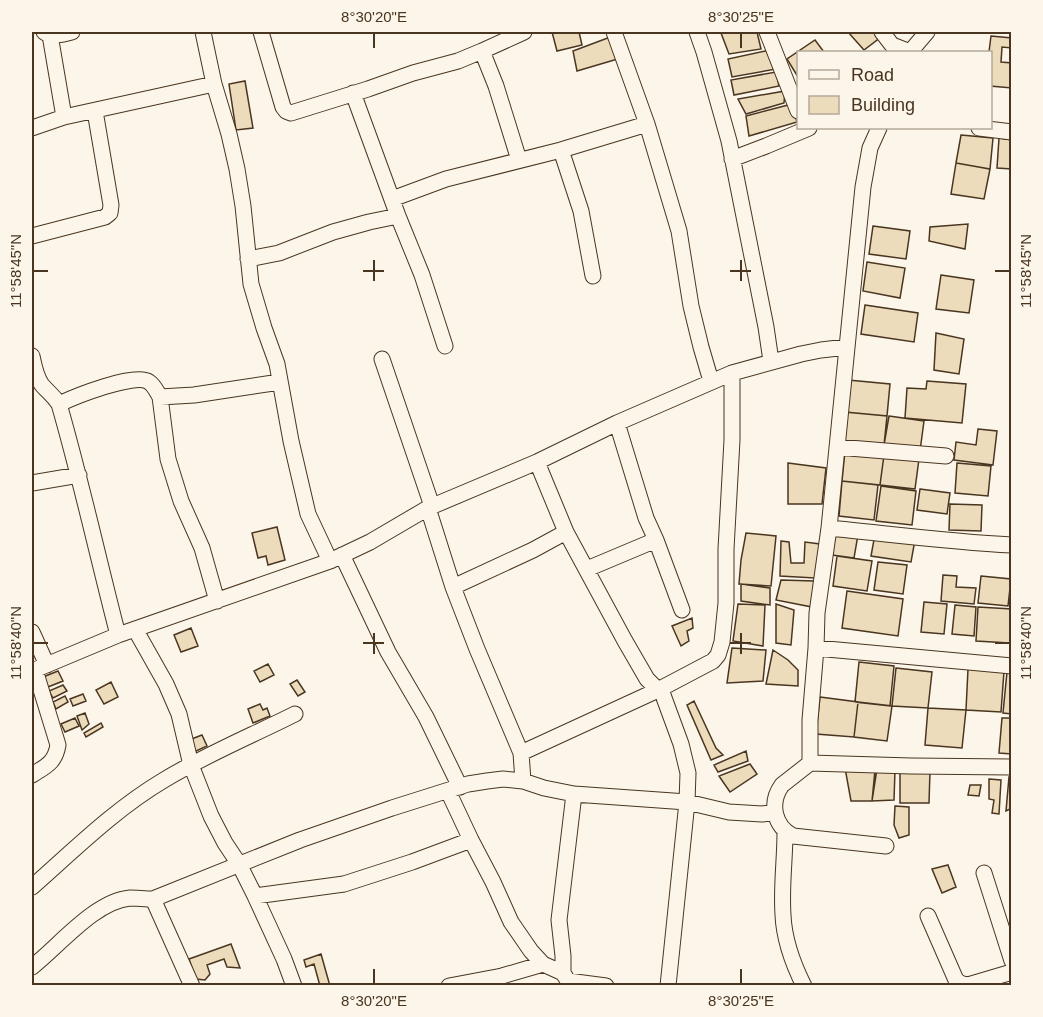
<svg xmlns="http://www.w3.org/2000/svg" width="1043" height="1017" font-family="Arial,sans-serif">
<rect width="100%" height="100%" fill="#fbf6e9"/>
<path fill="#ecdcbc" stroke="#4a3520" stroke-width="1.5" d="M552 32H579L582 45 557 51Z
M728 32H757L761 49 729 54 721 33Z
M848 32H877L881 37 864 50Z
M613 36 621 58 577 71 573 51Z
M991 36 1012 38V48L1002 47 1001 62 1012 63V88L990 86V52H989Z
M815 40 824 52H798V77L787 59Z
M770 50 776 69 732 77 728 59Z
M776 72 779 86 734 95 731 80Z
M245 81 253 128 236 130 229 84Z
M785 91 784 103 746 114 738 99Z
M792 104 797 122 749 136 746 116Z
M961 135 993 138 990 169 956 163Z
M999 138 1012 140V169L997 168Z
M956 163 990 169 984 199 951 194Z
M968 224 965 249 929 241 930 227Z
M873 226 910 231 906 259 869 254Z
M867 262 905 268 900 298 863 291Z
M941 275 974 280 969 313 936 309Z
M865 305 918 313 914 342 861 334Z
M936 333 964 339 959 374 934 370Z
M848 380 890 384 887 416 845 412Z
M927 381 966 384 962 423 905 418 907 388 926 389Z
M845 412 887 416 884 445 842 441Z
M889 416 924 421 920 451 884 445Z
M978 429 997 431 993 465 954 460 956 442 976 445Z
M845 451 884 455 880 485 842 481Z
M884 455 919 459 915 489 880 485Z
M788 463 826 468 822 504H788Z
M957 463 991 466 988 496 955 493Z
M842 481 878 485 874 520 839 516Z
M881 486 916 491 912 525 876 521Z
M920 489 950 493 947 514 917 510Z
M950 504 982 505 981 531 949 530Z
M277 527 285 560 268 565 266 556 258 558 252 533Z
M836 532 858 535 854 558 832 555Z
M746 533 776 536 771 586 739 584 741 560Z
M875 534 915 540 911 562 871 556Z
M781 541 789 542 791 563H804L805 542 820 544 815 578 780 576Z
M837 556 872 561 867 591 833 586Z
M878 562 907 565 903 594 874 590Z
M943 575 957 576 956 587 976 588 974 604 941 601Z
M981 576 1011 579 1008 606 978 603Z
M781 580 814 581 812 607 776 600Z
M741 584 770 588V605L741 601Z
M847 591 903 599 898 636 842 628Z
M924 602 947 604 944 634 921 632Z
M738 604 765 605 763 646 733 641Z
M776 604 794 610 791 645 776 643Z
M955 605 976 607 974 636 952 634Z
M978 607 1012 609 1010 643 976 641Z
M692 618 693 628 687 631 689 641 681 646 672 626Z
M191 628 198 646 181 652 174 635Z
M732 648 766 650 763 681 727 683Z
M773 650 788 660 798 670V686L766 684Z
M859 662 894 666 890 706 855 702Z
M268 664 274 675 260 682 254 671Z
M896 668 932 672 928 708 892 706Z
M968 669 1004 671 1001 712 966 710Z
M58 671 63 681 48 687 43 677Z
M1007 672 1012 673V714L1003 713Z
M297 680 305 692 298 696 290 684Z
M111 682 118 697 104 704 96 690Z
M63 685 67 691 53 698 49 691Z
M83 694 86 701 73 706 70 699Z
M65 696 68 702 56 709 53 702Z
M820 697 858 702 854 737 816 734Z
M694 701 716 748 723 755 711 760 687 705Z
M858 702 892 706 887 741 854 737Z
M260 704 263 710 267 708 270 716 253 723 248 709Z
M928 708 966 710 962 748 925 745Z
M85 713 89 724 82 730 77 716Z
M75 718 79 726 65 732 61 724Z
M1002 718H1012V754L999 753Z
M101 723 103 727 86 737 84 733Z
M202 735 207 746 194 752 189 740Z
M746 751 748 761 718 772 714 765Z
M750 764 757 774 730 792 719 776Z
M845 768 875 770 872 801H851Z
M877 769 895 770 894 800 872 801Z
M900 771H930L929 803H900Z
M1009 777 1012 778V808L1006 811Z
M989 779 1001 780 999 814 992 813 994 800 989 799Z
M970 785H981L979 796 968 795Z
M895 806 909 807V835L899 838 894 825Z
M948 865 956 887 942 893 932 869Z
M231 944 240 968 227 967 224 959 207 965 210 974 205 980 196 979 189 959Z
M321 954 330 986H320L314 964 306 967 304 960Z"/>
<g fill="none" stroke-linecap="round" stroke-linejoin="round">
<defs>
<path id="minor" d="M44 32C52 38 62 34 72 32
M203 32 214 84 229 134 237 169 243 206 251 284 264 328 277 364 291 441 308 514 330 561
M261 32 283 107 286 111 291 113 368 89 413 73 458 61 482 51 524 32
M614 32 647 124 679 231 691 306 701 347 711 381
M697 32 704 52 729 141 766 327 771 361
M767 32 798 111
M882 32 892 45 910 52
M50 35 64 117
M482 51 496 86 519 160
M910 52 927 32
M353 93 398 216 422 275 445 346
M32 128 64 117 214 84
M979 128 1012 132
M561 150 581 211 593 276
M732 159 766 146 809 128
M392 199 446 179 561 150 647 124
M32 236 105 217 110 213 111 205 95 111
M248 259 279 253 333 232 369 222 398 216
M32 356C34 366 36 377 42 385 48 392 53 395 59 404 81 480 98 558 118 635
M382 359 432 506
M160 397 194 395 280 382
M59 404C74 397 135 372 149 382 154 385 157 392 160 397L168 459 181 501 202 548 217 601
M617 423 646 518 656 540 682 610
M837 447 946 456
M537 462 566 532 625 641 647 679 663 695 681 744 688 773 687 802 668 986
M32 483 79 475
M428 508 453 587 477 649 521 753 523 781
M829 528C890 534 951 542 1012 545
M342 555 388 652 426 717 460 787
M587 569 656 540
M453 587 533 550 566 532
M135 629 166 684 179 714 191 765 211 816 225 843 239 864 255 896 284 959 294 986
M32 632 47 665
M816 648 1012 666
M32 671 118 635 330 561 370 542 428 508 537 462 617 423 732 373 801 354 821 350 847 347
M521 753 658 690 713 661 718 655 722 642 726 603V549L732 440V373
M810 763V720L816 648 817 613 829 528 863 187 870 148 879 128
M32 775C46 766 55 763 58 745L35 670
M448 791 471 840 493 882 511 922 531 951 543 964 563 973 568 981 606 986
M785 832C785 860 781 887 783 915 784 940 793 964 804 986
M886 846 793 836C774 826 769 803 782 785L810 763 911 766 1012 767
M984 873 1012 961
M32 887C74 850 115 809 164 780 205 755 251 736 295 714
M255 896 344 884 412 862 471 840
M153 899 192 986
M928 916 956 980 962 984 968 985 1012 972
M32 967C59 946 95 901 130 898 137 898 145 899 153 899L300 840 392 808 468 784 487 781 503 779 523 781 544 788 574 794 687 802 729 812 762 814 775 812
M563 973V956L559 920 574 794
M449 986 502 976 543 964"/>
</defs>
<use href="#minor" stroke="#4a3520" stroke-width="17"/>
<use href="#minor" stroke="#fbf6e9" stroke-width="15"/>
</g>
<path fill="none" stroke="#4a3520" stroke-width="2" d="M374 33V48M741 33V48M374 260V281M741 260V281M33 271H48M363 271H384M730 271H751M995 271H1010M374 633V654M741 633V654M33 643H48M363 643H384M730 643H751M995 643H1010M374 969V984M741 969V984"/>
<rect width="1043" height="1017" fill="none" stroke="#fbf6e9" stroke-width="66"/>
<rect x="797" y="51" width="195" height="78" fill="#fbf6e9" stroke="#b4a999" stroke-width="1.5"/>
<rect x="809" y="70" width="30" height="9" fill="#fbf6e9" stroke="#b4a999" stroke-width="1.5"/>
<text x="851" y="81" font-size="18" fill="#4a3520">Road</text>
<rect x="809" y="96" width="30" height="18" fill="#ecdcbc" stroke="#b4a999" stroke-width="1.5"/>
<text x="851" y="111" font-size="18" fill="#4a3520">Building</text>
<rect x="33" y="33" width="977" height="951" fill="none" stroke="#4a3520" stroke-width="2"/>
<g font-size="15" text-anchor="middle" fill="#4a3520">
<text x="374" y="22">8°30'20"E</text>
<text x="741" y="22">8°30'25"E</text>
<text transform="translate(16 271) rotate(-90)" y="5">11°58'45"N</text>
<text transform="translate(1026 271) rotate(-90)" y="5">11°58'45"N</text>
<text transform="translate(16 643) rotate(-90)" y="5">11°58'40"N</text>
<text transform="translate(1026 643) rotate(-90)" y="5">11°58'40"N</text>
<text x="374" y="1006">8°30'20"E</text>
<text x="741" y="1006">8°30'25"E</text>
</g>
</svg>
